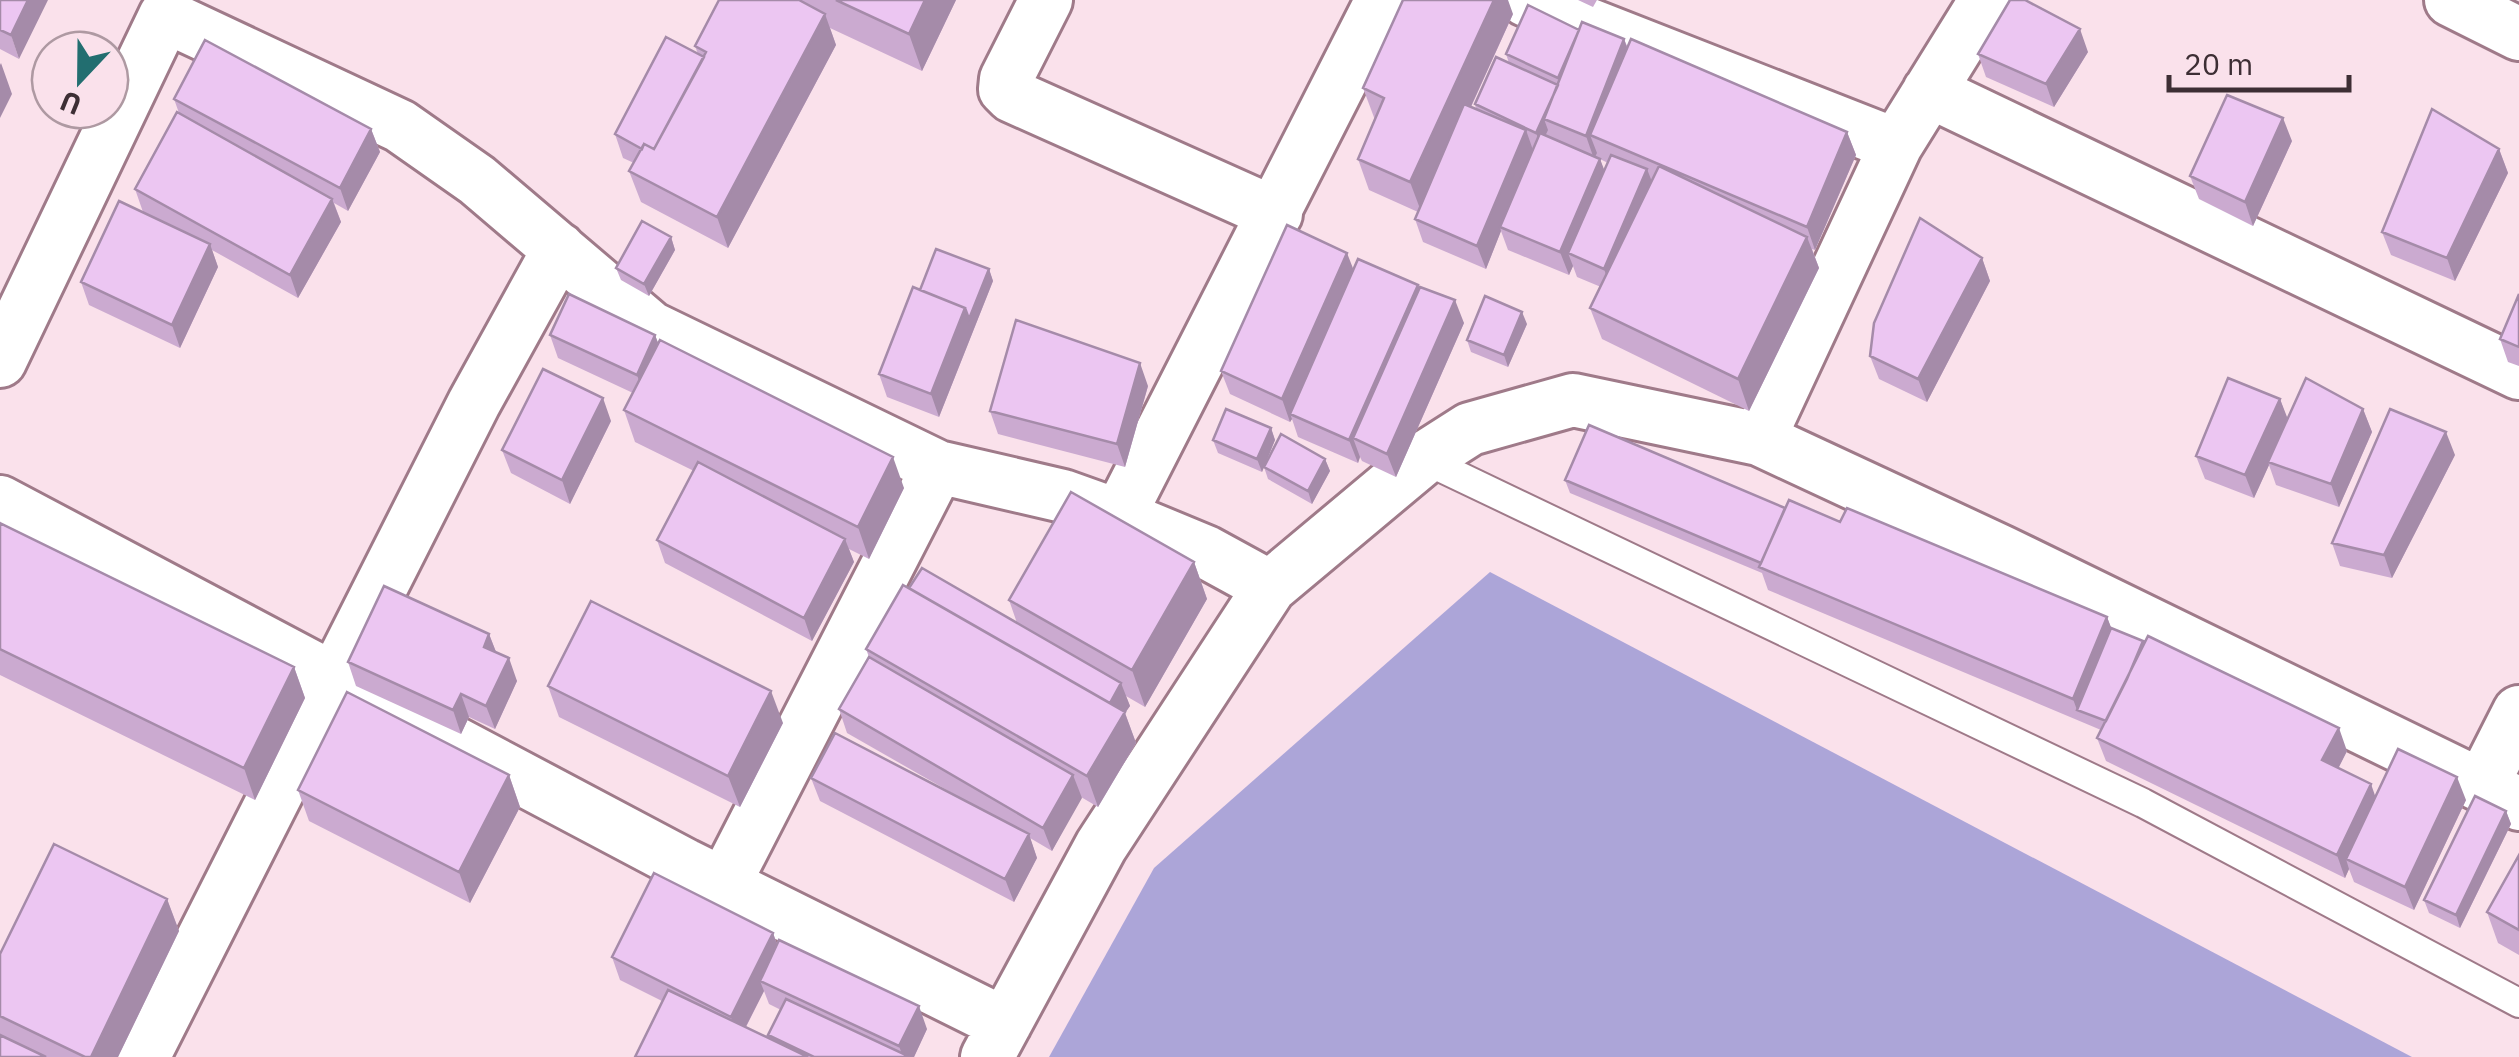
<svg xmlns="http://www.w3.org/2000/svg" width="2519" height="1057" font-family="'IBM Plex Sans',sans-serif">
<rect width="100%" height="100%" fill="#fae1eb"/>
<path fill="#aca5d8" d="M1490 572 2412 1057H1049L1154 868Z"/>
<g fill="none" stroke-linecap="round" stroke-linejoin="round">
<defs>
<path id="service" d="M1423 459 2143 803 2519 1003"/>
<path id="minor" d="M1046 0 1006 79 1005 89 1012 96 1276 214
M1526 0 1896 145
M2451 0 2519 34
M1929 91 2519 373
M0 361 165 16 400 126 477 180 651 328 938 467 1063 496 1119 516 1206 552 1270 587
M1759 439 1896 145 1986 0
M0 502 685 865 1005 1024
M1119 516 1382 0
M2482 785 2519 712
M724 884 938 467
M143 1057 474 403 559 249
M987 1057 1101 846 1270 587 1423 459 1470 429 1573 400 1759 439 2002 552 2519 804"/>
</defs>
<use href="#service" stroke="#9f7a89" stroke-width="32"/>
<use href="#minor" stroke="#9f7a89" stroke-width="58"/>
<use href="#service" stroke="#fff" stroke-width="28"/>
<use href="#minor" stroke="#fff" stroke-width="52"/>
</g>
<path fill="#cbaad0" fill-rule="evenodd" d="M0 0 19 59 0 49Z
M719 0H956L922 71 830 28 836 45 728 248 641 202 629 171 634 163 623 158 615 134 698 54 695 46Z
M1578 0H1597L1593 7Z
M1513 14 1471 107 1476 109 1475 104 1509 63 1506 54 1579 30 1624 39 1628 48 1847 132 1856 155 1815 250 1812 249 1819 268 1749 411 1602 339 1590 308 1601 287 1577 277 1573 266 1569 275 1508 250 1501 231 1486 269 1423 242 1415 219 1418 212 1369 190 1358 159 1375 120 1363 88ZM1600 159 1608 163 1604 171Z
M2088 52 2054 107 1986 77 1978 54Z
M174 99 371 129 380 152 348 211 334 203 341 222 298 298 212 250 218 267 180 348 89 305 81 282 143 212 135 189 179 113Z
M2292 141 2253 226 2199 199 2190 176Z
M2499 149 2508 173 2455 281 2391 255 2382 232Z
M671 237 675 250 649 296 621 280 616 268Z
M1982 258 1990 281 1927 402 1879 379 1870 356Z
M989 269 993 281 939 417 887 397 879 374 920 290Z
M1353 270 1418 285 1419 288 1464 323 1396 477 1362 461 1360 457 1358 463 1298 437 1292 419 1290 422 1230 394 1221 371Z
M2519 294V366L2508 362 2500 339Z
M1527 324 1508 367 1471 352 1467 340Z
M550 335H655L658 343 904 488 869 559 849 549 854 562 812 641 665 563 657 540 694 471 635 442 624 410 633 393 558 358Z
M1148 386 1125 467 998 434 990 411Z
M2280 399 2287 419 2363 409 2372 432 2339 507 2276 485 2269 465 2254 498 2205 479 2196 456Z
M611 421 570 504 511 473 502 450Z
M1271 428 1275 440 1262 472 1218 453 1213 440Z
M2455 455 2392 578 2340 566 2332 543Z
M1325 459 1330 471 1312 504 1268 479 1264 467Z
M1565 480 1785 508 1840 522 2107 617 2111 628 2143 641 2144 644 2347 751 2338 768 2375 796 2466 800 2414 910 2354 882 2349 869 2345 878 2106 761 2097 738 2101 730 1768 590 1762 573 1570 493Z
M0 523 294 667 305 698 255 800 0 675Z
M1194 562 1207 599 1145 707 1126 696 1130 706 1125 713 1136 743 1098 807 1081 797 1052 851 1030 838 1037 858 1014 902 820 801 811 778 973 805 847 733 839 709 869 657 866 649 909 588 1017 623 1009 600Z
M489 634 496 652 517 681 495 729 469 717 461 734 356 686 348 662Z
M548 686 783 723 740 807 559 717Z
M509 775 520 807 470 903 309 821 298 790Z
M2506 811 2511 824 2460 928 2429 913 2424 900Z
M2519 855V955L2498 943 2487 912Z
M167 899 179 931 118 1057H0V954Z
M773 933 777 944 927 1029 914 1057H635L662 1001 620 980 612 957ZM764 991 769 1004 781 1010 768 1035 769 1039 746 1027Z"/>
<path fill="#a58ba9" d="M28 0H48L19 59 11 35Z
M925 0H956L922 71 909 34Z
M1494 0H1508L1513 14 1422 214 1410 182Z
M825 14 836 45 728 248 717 217Z
M2080 29 2088 52 2054 107 2046 84Z
M1624 39 1632 62 1590 135 1597 153 1594 159 1586 136Z
M1 63 12 94 0 118V65Z
M1559 86 1544 119 1548 130 1541 145 1536 133Z
M2283 118 2292 141 2253 226 2245 202Z
M371 129 380 152 348 211 340 188Z
M1526 130 1534 153 1500 227 1501 231 1486 269 1477 246Z
M1847 132 1856 155 1815 250 1807 227Z
M2499 149 2508 173 2455 281 2447 258Z
M1600 159 1609 182 1568 253 1573 266 1569 275 1560 252Z
M1647 169 1656 192 1612 292 1604 269Z
M332 199 341 222 298 298 290 275Z
M671 237 675 250 649 296 644 284Z
M1807 237 1819 268 1749 411 1738 379Z
M210 244 218 267 180 348 172 325Z
M1347 253 1356 276 1290 414 1292 419 1290 422 1282 399Z
M1982 258 1990 281 1927 402 1918 379Z
M989 269 993 281 939 417 931 394 965 308Z
M1418 285 1427 308 1353 438 1360 457 1358 463 1349 440Z
M1455 300 1464 323 1396 477 1387 454Z
M1522 312 1527 324 1508 367 1504 355Z
M655 335 664 358 645 398 637 375Z
M1140 363 1148 386 1125 467 1117 444Z
M603 398 611 421 570 504 562 480Z
M2280 399 2289 422 2268 462 2269 465 2254 498 2245 475Z
M2363 409 2372 432 2339 507 2331 484Z
M1271 428 1275 440 1262 472 1257 459Z
M2446 432 2455 455 2392 578 2384 555Z
M893 457 904 488 869 559 858 527Z
M1325 459 1330 471 1312 504 1308 491Z
M845 539 854 562 812 641 804 618Z
M1194 562 1207 599 1145 707 1132 670Z
M2107 617 2116 640 2077 710 2073 699Z
M489 634 498 657 484 647Z
M509 658 517 681 495 729 486 706Z
M294 667 305 698 255 800 244 768Z
M1121 683 1130 706 1125 713 1136 743 1098 807 1087 776 1107 708Z
M771 691 783 723 740 807 728 776Z
M461 694 469 717 461 734 453 710Z
M2339 728 2347 751 2331 783 2322 760Z
M509 775 520 807 470 903 459 872Z
M1073 775 1082 798 1052 851 1043 828Z
M2457 777 2466 800 2414 910 2405 887Z
M2371 784 2379 807 2346 859 2349 869 2345 878 2337 855Z
M2506 811 2511 824 2460 928 2456 915Z
M1029 834 1037 858 1014 902 1005 879Z
M167 899 179 931 118 1057H91Z
M773 933 781 956 760 981 764 991 739 1040 731 1017Z
M919 1006 927 1029 914 1057H903L899 1046Z"/>
<path fill="#ecc6f2" stroke="#a58ba9" stroke-width="2.5" d="M0 0H28L11 35 0 30Z
M719 0H799L825 14 717 217 629 171 644 144 654 149 706 52 695 46Z
M836 0H925L909 34Z
M1403 0H1494L1410 182 1358 159 1384 98 1363 88Z
M2010 0H2025L2080 29 2046 84 1978 54Z
M1528 5 1579 30 1558 78 1506 54Z
M1582 22 1624 39 1586 136 1544 119Z
M666 37 704 57 654 149 644 144 642 149 615 134Z
M1631 39 1847 132 1807 227 1590 135Z
M205 40 371 129 340 188 174 99Z
M1496 57 1558 85 1536 133 1475 104Z
M2227 95 2283 118 2245 202 2190 176Z
M1464 104 1526 130 1477 246 1415 219Z
M2432 109 2499 149 2447 258 2382 232Z
M177 112 332 199 290 275 135 189Z
M1540 133 1600 159 1560 252 1500 227Z
M1611 155 1647 169 1604 269 1568 253Z
M1659 166 1807 237 1738 379 1590 308Z
M119 201 210 244 172 325 81 282Z
M1920 218 1982 258 1918 379 1870 356 1874 323Z
M642 221 671 237 644 284 616 268Z
M1287 225 1347 253 1282 399 1221 371Z
M936 249 989 269 969 319 965 308 920 290Z
M1358 259 1418 285 1349 440 1290 414Z
M913 287 965 308 931 394 879 374Z
M1420 287 1455 300 1387 454 1353 438Z
M569 294 655 335 637 375 550 335Z
M2519 294V347L2500 339Z
M1485 296 1522 312 1504 355 1467 340Z
M1016 320 1140 363 1117 444 990 411Z
M660 340 893 457 858 527 624 410Z
M543 369 603 398 562 480 502 450Z
M2228 378 2280 399 2245 475 2196 456Z
M2306 378 2363 409 2331 484 2268 462Z
M1226 409 1271 428 1257 459 1213 440Z
M2390 409 2446 432 2384 555 2332 543Z
M1589 425 1785 508 1761 563 1565 480Z
M1281 434 1325 459 1308 491 1264 467Z
M698 462 845 539 804 618 657 540Z
M1071 492 1194 562 1132 670 1009 600Z
M1789 500 1840 522 1847 508 2107 617 2073 699 1759 567Z
M0 523 294 667 244 768 0 649Z
M922 568 1121 683 1110 703 909 588Z
M903 585 1125 712 1087 776 866 649Z
M384 586 489 634 484 647 509 658 486 706 461 694 453 710 348 662Z
M591 601 771 691 728 776 548 686Z
M2111 628 2143 641 2127 679 2106 721 2077 710Z
M2148 636 2339 728 2322 760 2371 784 2337 855 2097 738Z
M869 657 1073 775 1043 828 839 709Z
M347 692 509 775 459 872 298 790Z
M835 733 1029 834 1005 879 811 778Z
M2398 749 2457 777 2405 887 2346 859Z
M2475 796 2506 811 2456 915 2424 900Z
M54 844 167 899 91 1057H85L0 1016V954Z
M2519 855V930L2487 912Z
M654 873 773 933 731 1017 612 957Z
M779 940 919 1006 899 1046 760 981Z
M668 990 808 1057H635Z
M786 999 910 1057H814L768 1035Z
M0 1035 46 1057H0Z"/>
<g transform="translate(80 80) rotate(202)"><circle r="48" fill="#fae1eb" stroke="#ae99a2" stroke-width="2.5"/>
<path d="M0-8L18 38L0 25L-18 38Z" fill="#226e70"/>
<text y="-15" font-size="28" font-weight="bold" text-anchor="middle" fill="#3d2e34">U</text>
</g>
<path d="M2169 75v15h180v-15" fill="none" stroke="#3d2e34" stroke-width="5"/>
<text x="2184" y="75" font-size="30" fill="#3d2e34" stroke="#fae1eb" stroke-width="8" paint-order="stroke">20 m</text>
</svg>
